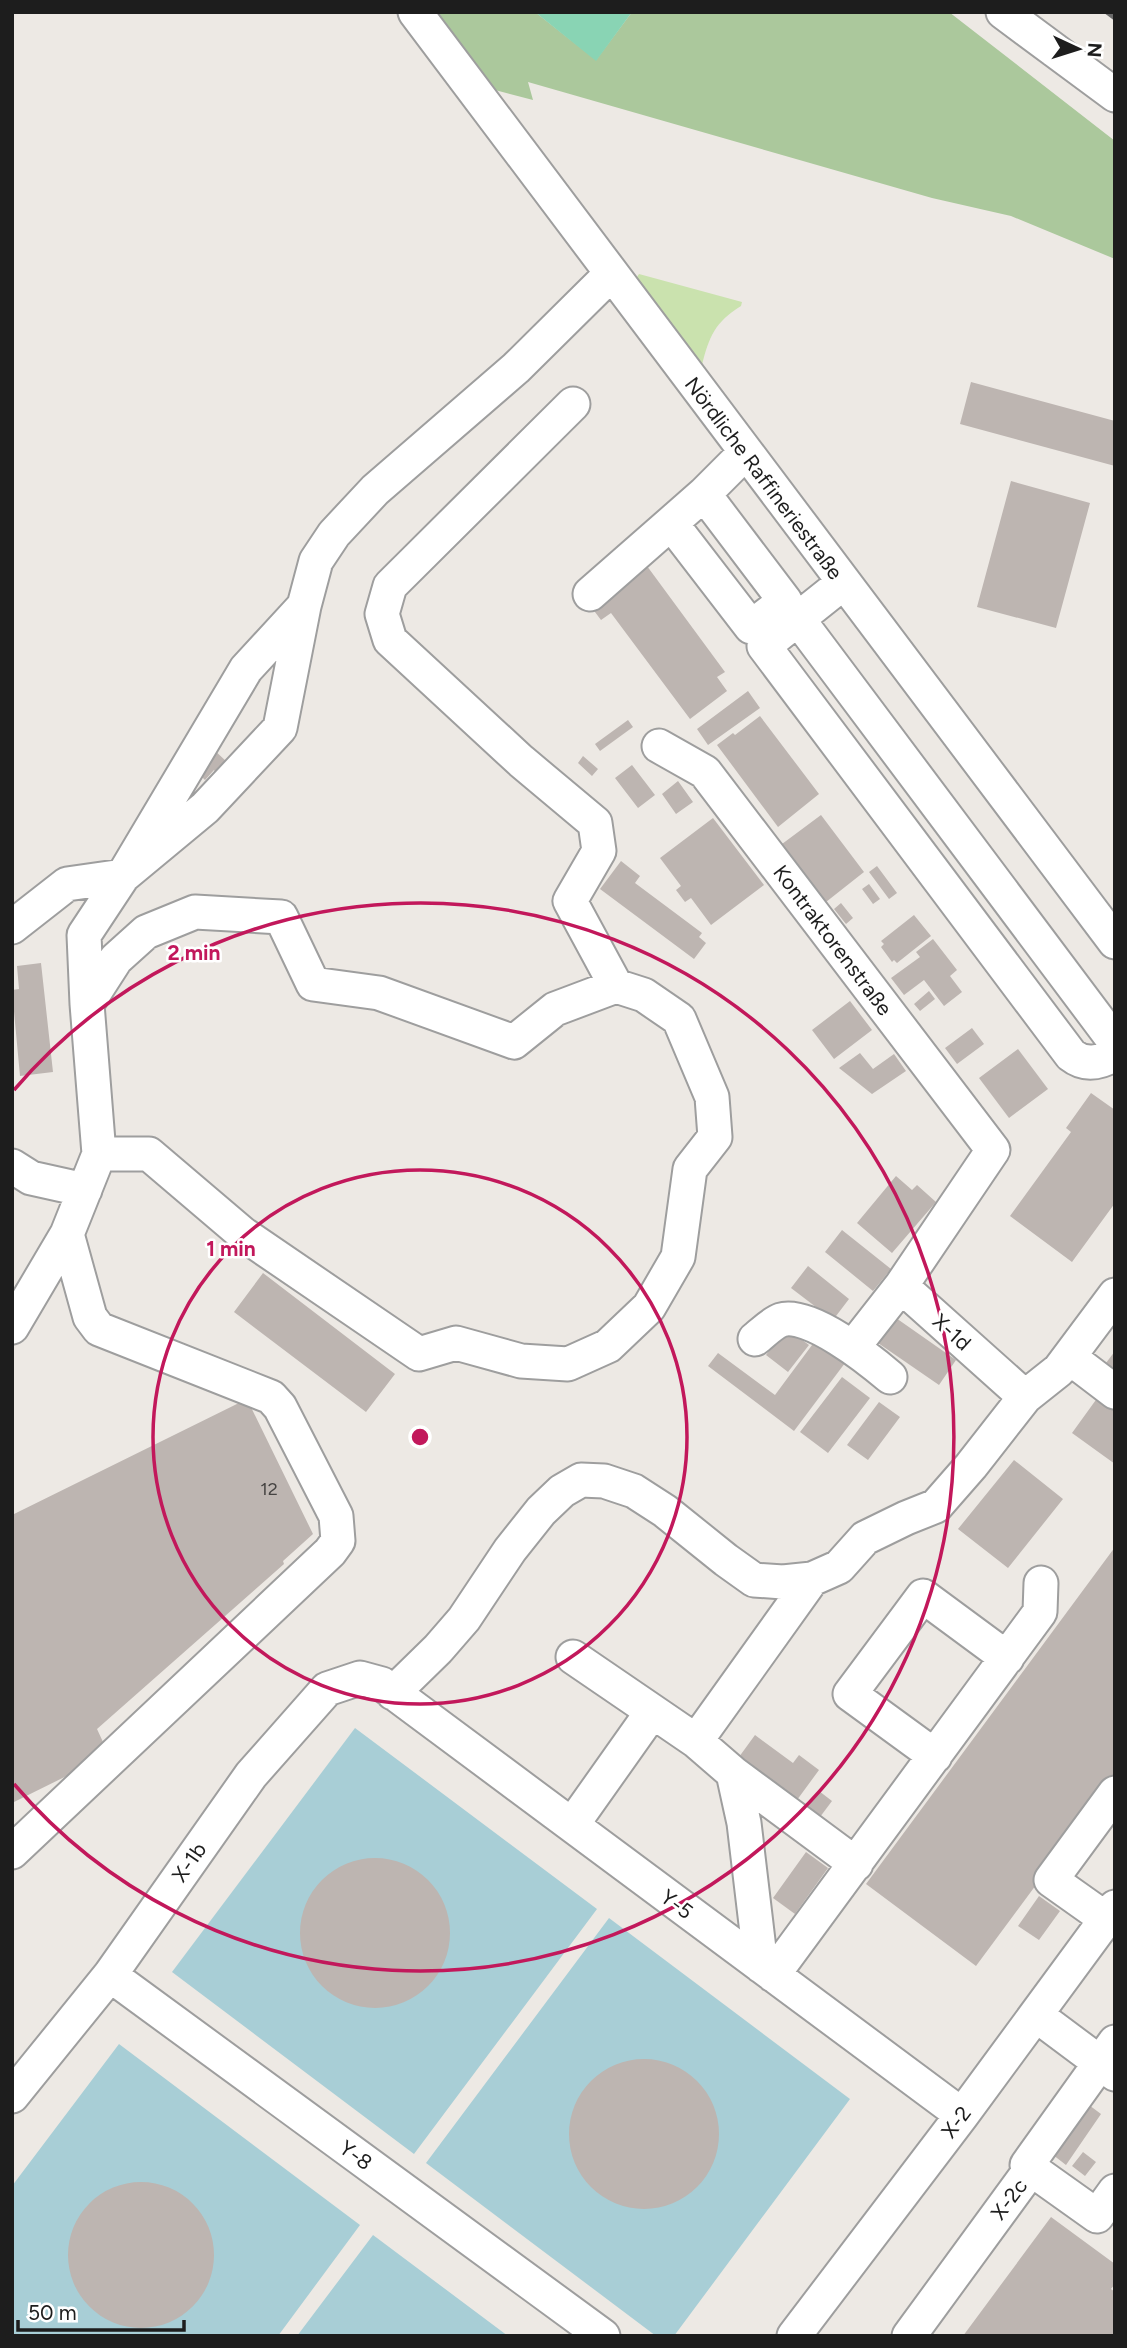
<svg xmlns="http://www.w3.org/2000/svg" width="1127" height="2348" font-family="Figtree,sans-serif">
<rect width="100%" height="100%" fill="#ede9e4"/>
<path fill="#cae2ae" d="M639 274 742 302 741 306C715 322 709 337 702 365L700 367 635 280Z"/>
<path fill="#abc89c" d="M435 12H535L596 60 632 12H949L1115 141V259L1011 216 932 198 528 82 533 100 495 90Z"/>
<path fill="#89d4b4" d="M535 12H632L596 61Z"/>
<path fill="#a8ced6" d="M355 1728 597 1909 414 2154 172 1972Z
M609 1918 850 2099 674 2336H656L426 2163Z
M119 2044 360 2225 278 2336H12V2186Z
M373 2235 508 2336H297Z"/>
<path fill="#bdb5b1" d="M971 382 1115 421V466L960 424Z
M1011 481 1090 503 1056 628 977 607Z
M647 566 725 672 717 677 727 691 690 719 611 613 601 620 592 608Z
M748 691 760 708 708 745 697 729Z
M760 716 819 794 778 827 717 745 733 733 735 735Z
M628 720 633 727 600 751 595 744Z
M213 749 227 762 216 773 214 770 205 780 196 771Z
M583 756 598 769 592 776 578 763Z
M632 765 655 795 638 808 615 778Z
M678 781 693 802 676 814 662 794Z
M821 815 864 872 826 902 782 844Z
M713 818 764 885 711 925 691 898 685 902 676 890 681 886 660 858Z
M621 861 640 876 635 883 702 933 699 937 706 943 694 959 600 889Z
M877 866 897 893 889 899 869 872Z
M869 884 880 899 873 904 862 889Z
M841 903 853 918 846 924 834 909Z
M914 915 931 936 897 963 894 960 892 962 881 947 884 944 881 941Z
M933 939 957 970 950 976 962 992 944 1006 924 980 904 995 891 978 920 957 916 952Z
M41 963 53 1072 20 1076 12 990 19 989 17 966Z
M929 991 935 999 920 1011 914 1004Z
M850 1001 872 1030 834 1059 812 1030Z
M972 1028 984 1044 957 1064 945 1048Z
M1018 1049 1048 1089 1009 1118 979 1078Z
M860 1053 873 1069 894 1054 906 1071 872 1094 839 1068Z
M1091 1093 1115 1110V1203L1072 1262 1010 1216 1071 1132 1066 1128Z
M896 1176 912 1190 917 1185 936 1202 892 1253 857 1223Z
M842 1230 891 1269 873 1291 825 1252Z
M808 1266 849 1299 833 1320 791 1288Z
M263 1273 395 1374 366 1412 234 1312Z
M896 1318 956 1360 939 1385 878 1343Z
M786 1328 809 1345 788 1372 766 1355Z
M815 1341 845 1363 794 1431 708 1366 718 1353 775 1395Z
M1115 1351V1382L1100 1371Z
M842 1377 870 1398 828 1453 800 1432Z
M1098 1397 1115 1408V1464L1072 1433Z
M247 1399 313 1534 283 1561 284 1564 97 1729 109 1755 12 1803V1515Z
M879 1402 900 1417 868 1460 847 1445Z
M1014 1460 1063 1499 1008 1568 958 1529Z
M1115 1547V1778L976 1966 866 1884Z
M755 1735 793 1763 799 1755 819 1770 797 1800 739 1757Z
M819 1791 832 1801 820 1817 807 1807Z
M806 1852 828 1868 795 1914 773 1898Z
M300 1933a75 75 0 1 1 150 0a75 75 0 1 1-150 0Z
M1039 1896 1060 1911 1039 1940 1018 1926Z
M569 2134a75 75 0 1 1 150 0a75 75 0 1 1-150 0Z
M1085 2102 1101 2114 1066 2165 1048 2151Z
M1083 2152 1096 2162 1085 2176 1072 2166Z
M68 2255a73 73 0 1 1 146 0a73 73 0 1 1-146 0Z
M1051 2217 1115 2264V2284L1111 2289 1115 2292V2336H963Z"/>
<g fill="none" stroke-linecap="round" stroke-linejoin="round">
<defs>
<path id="minor" d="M415 12 1115 942
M1003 12 1115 95
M573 404 390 586 382 614 390 640 521 761 595 823 599 851 570 901 616 986
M671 523 751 627 785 601 704 494
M843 583 764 646 1071 1055C1085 1066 1100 1063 1115 1054
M590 594 704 494 745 453
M798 619 1115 1042
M659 746 705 772 993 1150 901 1286 1025 1397 1059 1370 1115 1295
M12 927 67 884 123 876 205 808 280 728 304 606 316 561 334 534 375 490 516 368 611 274
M87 1004 116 959 146 932 195 912 281 917 313 984 379 993 514 1042 555 1009 616 986 644 995 679 1019 712 1097 715 1137 690 1169 678 1257 649 1307 608 1346 568 1364 521 1361 456 1343 419 1354 243 1234 149 1154H99
M12 1166 31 1178 85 1190
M12 1327 67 1234 99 1154 87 1004 84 935 123 876 246 669 304 606
M755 1339C762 1334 772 1323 781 1320 809 1311 870 1360 890 1377
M854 1346 901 1286
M1069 1357 1115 1392
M573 1657 696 1741 733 1773 856 1864
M393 1693 438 1649 464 1619 510 1550 541 1511 562 1491 581 1480 604 1481 634 1491 665 1511 726 1560 754 1580 783 1582 812 1579 839 1567 865 1538 906 1518 936 1506 971 1466 1025 1397
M696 1741 812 1579
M935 1756 850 1694 923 1596 1007 1658
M733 1773 744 1823 761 1966
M572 1825 652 1712
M12 1852 330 1552 338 1541 336 1516 280 1407 271 1397 99 1329 90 1317 67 1234
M1106 1919 1051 1880 1115 1793
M110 1975 603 2336
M773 1975 1040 1612 1041 1583
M1036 2015 1115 2074
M12 2096 110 1975 251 1775 327 1689 360 1678 382 1684 962 2115
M1031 2169 1097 2216 1115 2191
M794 2336 962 2115 1115 1907
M909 2336 1031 2169 1027 2165 1115 2042"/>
</defs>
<use href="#minor" stroke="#9e9e9e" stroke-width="37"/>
<use href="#minor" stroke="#fff" stroke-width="33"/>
<path stroke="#6b6b6b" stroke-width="5" stroke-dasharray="14 14" stroke-linecap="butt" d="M1107 12 1115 18"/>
</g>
<g fill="none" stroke="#c2185b" stroke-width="3.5">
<circle cx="420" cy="1437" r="267"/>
<path d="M14 1090A534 534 0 1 1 14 1784"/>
</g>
<g text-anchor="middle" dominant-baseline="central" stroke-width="5" stroke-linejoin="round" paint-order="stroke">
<g font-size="18" fill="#454342">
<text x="269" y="1489">12</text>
</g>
<g font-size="21" fill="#1d1d1d" stroke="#fff">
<text transform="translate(764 478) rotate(53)">Nördliche Raffineriestraße</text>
<text transform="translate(833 940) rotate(53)">Kontraktorenstraße</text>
<text transform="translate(952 1332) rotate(42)">X-1d</text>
<text transform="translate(189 1862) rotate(-55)">X-1b</text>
<text transform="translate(677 1904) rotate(37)">Y-5</text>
<text transform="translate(956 2122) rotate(-53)">X-2</text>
<text transform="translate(356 2155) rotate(36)">Y-8</text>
<text transform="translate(1009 2199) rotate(-53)">X-2c</text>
</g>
</g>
<circle cx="420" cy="1437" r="10" fill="#c2185b" stroke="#fff" stroke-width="3.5"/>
<g font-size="21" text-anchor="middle" font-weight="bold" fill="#c2185b" stroke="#fff" stroke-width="5" stroke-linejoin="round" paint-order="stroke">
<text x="194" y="960">2 min</text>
<text x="231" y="1256">1 min</text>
</g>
<rect width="1127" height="2348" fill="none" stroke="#1d1d1d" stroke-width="28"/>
<g transform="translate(1078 49) rotate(94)" stroke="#ffffff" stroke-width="5" paint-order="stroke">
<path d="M0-5L12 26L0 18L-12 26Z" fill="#1d1d1d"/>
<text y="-10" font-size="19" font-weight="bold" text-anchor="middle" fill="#1d1d1d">N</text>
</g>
<path d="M18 2320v10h166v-10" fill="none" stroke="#1d1d1d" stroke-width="3.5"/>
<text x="28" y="2320" font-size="21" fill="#1d1d1d" stroke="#ffffff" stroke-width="5" paint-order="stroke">50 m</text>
</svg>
